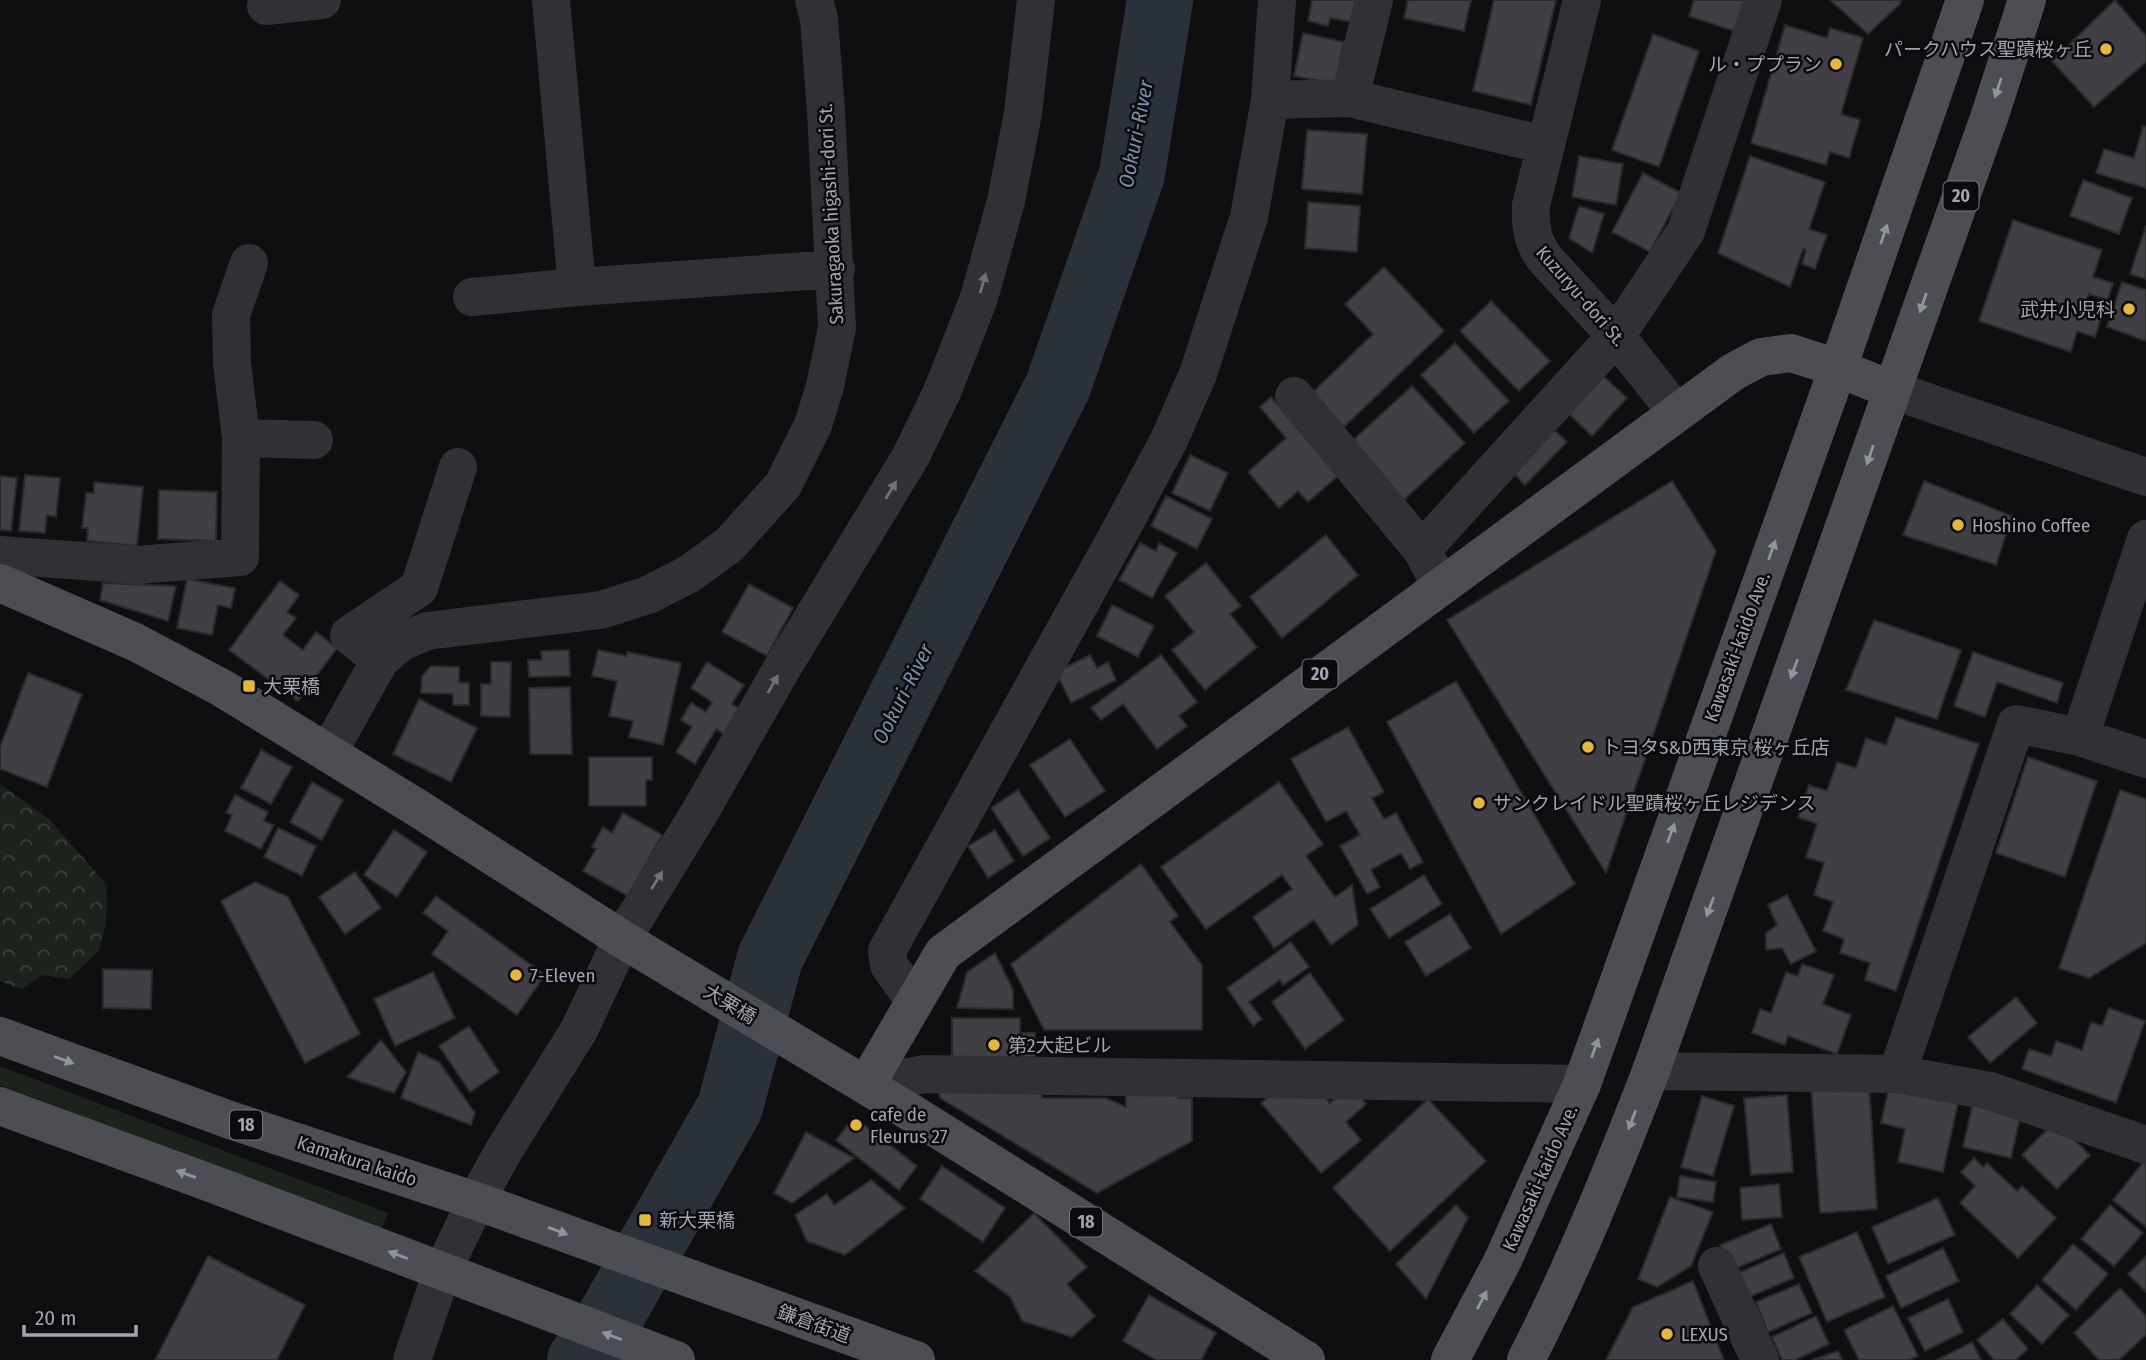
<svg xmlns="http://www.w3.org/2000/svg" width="2146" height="1360" font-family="'Fira Sans Condensed','Noto Sans JP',sans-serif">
<defs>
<pattern id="park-crowns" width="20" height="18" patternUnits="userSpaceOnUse" patternTransform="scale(1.75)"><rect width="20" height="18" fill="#1c231d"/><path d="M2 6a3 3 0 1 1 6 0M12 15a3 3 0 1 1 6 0" fill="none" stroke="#3a403b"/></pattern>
</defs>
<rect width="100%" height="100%" fill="#0f0f11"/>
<path fill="#1c231d" d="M0 1066 388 1213 382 1228 0 1085Z"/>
<path fill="url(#park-crowns)" d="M0 784 49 819 107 885 106 924 98 952 69 979 42 975 22 989 0 981Z"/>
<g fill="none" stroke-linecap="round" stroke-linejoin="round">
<path stroke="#2a3138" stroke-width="66" d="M580 1360 595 1344 730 1107 770 958 1058 386 1132 174 1160 0"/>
</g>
<path fill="#3f3f44" stroke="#2a292c" stroke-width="2" d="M1312 0H1358L1353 22 1330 18 1328 26 1308 21Z
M1408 0H1471L1464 31 1404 18Z
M1494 0H1556L1531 105 1473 91Z
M1694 0H1747L1737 32 1689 16Z
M1830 0H1901L1900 4 1868 34Z
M2115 0 2146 36V62L2094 107 2052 61Z
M1785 25 1827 38 1830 28 1863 38 1841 114 1860 120 1849 158 1830 152 1826 165 1751 143Z
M1303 33 1344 42 1335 84 1294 76Z
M1653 34 1699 51 1659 167 1612 150Z
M2143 126 2146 127V188L2096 173 2104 149 2134 158Z
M1307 130 1367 134 1362 194 1302 189Z
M1579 156 1623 164 1616 205 1572 197Z
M1750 156 1825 182 1809 229 1827 235 1815 269 1802 264 1806 250 1803 249 1790 287 1718 253Z
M1643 173 1681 193 1650 252 1612 232Z
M2083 180 2132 198 2119 234 2070 216Z
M1308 202 1360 206 1357 252 1305 248Z
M1579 206 1604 214 1592 253 1569 238Z
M2013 220 2102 250 2093 277 2113 283 2108 300 2089 294 2082 312 2101 318 2095 337 2077 331 2071 352 1979 321Z
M2146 225V279L2130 274Z
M1384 267 1444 331 1344 427 1312 393 1373 334 1345 304Z
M2122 282 2146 290V341L2107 327Z
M1491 301 1550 361 1519 391 1460 331Z
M1455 343 1509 401 1474 433 1421 375Z
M1598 371 1627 398 1592 436 1563 408Z
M1412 386 1465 443 1404 500 1351 442Z
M1271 397 1338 476 1308 502 1298 491 1279 508 1248 472 1286 438 1260 407Z
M1546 422 1567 442 1525 485 1505 464Z
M1190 455 1228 473 1210 511 1172 493Z
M25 475 60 478 56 517 47 515 45 533 19 531Z
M0 476 17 478 11 531 0 530Z
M1672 481 1716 551 1606 873 1447 620Z
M1924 481 2012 516 1996 565 1903 535Z
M94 482 143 487 137 546 87 541 88 528H82L86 493H94Z
M159 490 217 492 216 541 158 539Z
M1166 496 1212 519 1197 549 1151 526Z
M1326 535 1358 575 1282 638 1250 597Z
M1140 543 1156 551 1159 543 1177 553 1152 598 1119 580Z
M1206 563 1241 606 1230 614 1257 647 1205 690 1172 650 1194 632 1165 596Z
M187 579 235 588 231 608 218 605 212 635 177 628Z
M280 581 299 595 287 612 296 618 283 635 303 650 316 632 337 648 298 701 229 650Z
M103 583 176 586 168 621 100 600Z
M749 584 793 608 767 656 722 632Z
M1112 605 1154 626 1138 657 1097 636Z
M1874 620 1961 650 1937 719 1846 690Z
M569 650 570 676 529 677 528 660H542L541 651Z
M598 650 627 656V652L681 663 663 745 629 737 633 721 609 716 617 681 592 676Z
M1973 652 2063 683 2057 703 1997 682 1985 717 1954 706Z
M1090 655 1097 668 1108 662 1116 680 1071 703 1056 672Z
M1161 655 1197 702 1179 716 1187 726 1157 749 1123 704 1101 720 1091 708Z
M491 662H511L510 717 481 716V684H491Z
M707 662 744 685 732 704 741 709 725 735 716 729 695 764 676 752 692 727 681 720 691 703 706 712 712 702 691 688Z
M431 666 459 667V682L469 683V705H453V694L421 693 422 676Z
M28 673 82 694 47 787 0 769V747Z
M1456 681 1575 884 1501 934 1387 722Z
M570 687 572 754H530L529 688Z
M419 699 477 728 451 782 393 754Z
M1896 717 1979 744 1896 991 1865 980 1870 963 1840 953 1844 939 1823 931 1833 902 1814 895 1824 863 1806 857 1817 824 1798 817 1809 785 1827 791 1837 762 1856 768 1866 738 1886 745Z
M1348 727 1384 792 1372 798 1384 819 1396 813 1423 862 1410 869 1401 853 1371 870 1380 887 1367 894 1340 846 1360 835 1346 811 1326 822 1291 759Z
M1070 739 1105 791 1065 817 1030 765Z
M261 750 292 767 271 804 241 788Z
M589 757H652V780H646V806H589Z
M2028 757 2097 781 2065 877 1996 853Z
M312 782 343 800 322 840 290 822Z
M1279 782 1323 844 1306 856 1335 897 1352 885 1358 925 1331 945 1314 920 1274 948 1253 917 1292 889 1282 875 1206 929 1161 867Z
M1018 790 1050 838 1023 856 991 808Z
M2120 790 2146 799V943L2089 978 2059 968Z
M235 795 268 812 264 821 274 825 261 849 225 831 232 815 226 813Z
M623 813 662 835 628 896 583 871 596 849 592 847 603 827 612 833Z
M278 828 316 846 302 876 264 857Z
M394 830 427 852 397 897 364 875Z
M995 830 1014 861 988 878 968 846Z
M1141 864 1178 916 1170 922 1202 965V1030H1044L1011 964Z
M355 872 381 908 345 934 319 897Z
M1424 875 1442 904 1389 938 1370 909Z
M255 882 288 897 360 1034 305 1063 221 901Z
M1787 895 1816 951 1791 964 1782 948 1766 950V933L1777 925 1768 905Z
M436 896 545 975 517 1015 432 954 448 931 423 913Z
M1450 914 1471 948 1426 976 1405 942Z
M1291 942 1309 967 1283 985 1280 980 1249 1002 1262 1019 1253 1026 1227 988Z
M995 953 1013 990V1009L957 1008 967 972Z
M1802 964 1834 975 1823 1004 1851 1015 1837 1054 1788 1036 1785 1045 1752 1033 1760 1009 1771 1013 1786 972 1798 976Z
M103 969 152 970 151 1009 103 1008Z
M433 972 455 1018 395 1046 374 999Z
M1310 973 1344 1020 1305 1049 1272 1002Z
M2016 997 2037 1023 1990 1063 1968 1037Z
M2109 1008 2145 1021 2116 1103 2022 1069 2029 1049 2051 1056 2056 1041 2082 1050 2091 1022 2102 1026Z
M952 1018H1020V1033H1035V1057H952Z
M469 1026 499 1072 470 1092 439 1046Z
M381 1040 406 1072 394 1093 347 1077Z
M418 1052 439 1062 475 1113 471 1125 401 1098Z
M1869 1082 1877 1209 1820 1213 1811 1086Z
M1890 1083 1959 1098 1943 1172 1898 1162 1905 1129 1881 1123Z
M1350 1085 1366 1104 1346 1122 1361 1140 1321 1173 1261 1103 1276 1090 1321 1091 1330 1103Z
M939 1090H1042V1098H1106L1126 1107V1091L1178 1092V1098H1192V1141L1097 1193 940 1098Z
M1787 1095 1793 1172 1751 1175 1744 1098Z
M1702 1096 1734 1106 1713 1176 1681 1167Z
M1428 1099 1486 1161 1390 1251 1333 1188Z
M1973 1102 2021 1113 2011 1158 1963 1147Z
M854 1117 917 1166 899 1190 836 1140Z
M2055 1121 2090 1155 2057 1189 2022 1155Z
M806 1132 854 1158 792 1203 774 1193Z
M1974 1158 1983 1167 1987 1163 2017 1191 2022 1186 2056 1218 2018 1258 1960 1203 1975 1186 1961 1172Z
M2145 1160 2146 1161V1227L2113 1200Z
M942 1166 1005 1208 983 1242 920 1199Z
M1680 1176 1716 1182 1713 1202 1677 1197Z
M871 1180 905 1208 845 1255 807 1241 795 1215 827 1194 834 1205Z
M1779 1184 1782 1217 1742 1220 1740 1188Z
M1670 1197 1713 1212 1691 1266 1657 1287 1638 1279Z
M1938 1198 1955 1235 1888 1264 1872 1227Z
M1456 1205 1468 1218 1426 1299 1396 1264Z
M2110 1205 2143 1233 2114 1266 2081 1239Z
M1034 1213 1087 1267 1067 1284 1095 1316 1072 1337 1022 1321 1010 1297 975 1271Z
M1771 1224 1781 1249 1730 1271 1720 1245Z
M1857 1232 1885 1297 1827 1322 1799 1257Z
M2073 1244 2108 1274 2076 1310 2042 1280Z
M1943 1248 1959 1281 1901 1308 1886 1276Z
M1784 1253 1794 1278 1746 1298 1736 1274Z
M208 1256 305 1305 277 1360H155Z
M2146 1256V1292L2128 1274Z
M1693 1281 1724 1360H1606L1633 1307Z
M1799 1284 1812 1313 1768 1332 1756 1302Z
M2037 1285 2069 1315 2042 1344 2010 1314Z
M2120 1288 2146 1316V1335L2119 1360H2099L2074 1333Z
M1149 1295 1216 1333 1201 1360H1156L1123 1341Z
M1948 1299 1963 1332 1925 1351 1908 1318Z
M1893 1306 1918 1356 1909 1360H1859L1844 1330Z
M1816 1316 1829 1344 1795 1360H1782L1772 1337Z
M2003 1319 2028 1349 2016 1360H1994L1977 1340Z
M1972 1342 1981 1360H1937Z
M1838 1351 1842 1360H1812Z"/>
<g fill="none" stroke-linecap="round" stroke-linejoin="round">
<path stroke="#313135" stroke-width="38" d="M551 0 577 287
M1582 0 1531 205C1530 227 1532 242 1546 260L1616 336 1677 413
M266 6 322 0
M1350 98 1374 0
M1270 100 1350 98 1545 145
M472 297 577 287 836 269
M1892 390 2146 477
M1294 396 1422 550 1433 571
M241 438 314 440
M1422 550 1616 336 1686 231 1763 0
M0 555 137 565 240 557 241 438 232 363 231 315 249 263
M380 660 349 635 419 588 458 467
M2080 737 2146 759
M328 753 380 660 401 642 427 631 601 610 648 595 689 574 729 545 783 485 813 425 825 386 837 328 826 111 819 19 814 0
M914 1001 889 965 887 951 1125 522 1169 440 1198 374 1249 217 1270 100 1277 0
M1651 1071 1897 1074 1990 1091 2146 1145
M1897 1074 2016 724 2080 737 2146 539
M866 1085 925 1074 1582 1084
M1717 1266 1760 1360
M412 1360 442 1272 476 1201 503 1152 579 1030 622 939 701 810 781 670 911 456 942 392 979 298 1006 201 1023 113 1036 0"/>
<path stroke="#4d4e54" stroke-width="38" d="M0 583 135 642 222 688 419 809 622 939 910 1112 1306 1360
M0 1036 230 1120 476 1201 916 1360
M866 1085 943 953 1733 372 1761 357 1791 353 1838 368 1892 390
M0 1106 213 1184 676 1360
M1450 1360 1502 1262 1582 1084 1838 368 1965 0
M1526 1360C1574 1266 1613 1169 1651 1071L1990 115 2027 0"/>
</g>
<defs><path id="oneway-solid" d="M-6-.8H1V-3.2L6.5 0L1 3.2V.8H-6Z" transform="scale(1.75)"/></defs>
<g fill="#90949e">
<use href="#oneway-solid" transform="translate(1998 88) rotate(108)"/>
<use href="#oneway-solid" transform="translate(1884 234) rotate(-71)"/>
<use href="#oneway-solid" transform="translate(1923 303) rotate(109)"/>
<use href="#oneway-solid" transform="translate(1870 455) rotate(109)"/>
<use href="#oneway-solid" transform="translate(1772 550) rotate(-70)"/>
<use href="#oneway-solid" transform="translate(1794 669) rotate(110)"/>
<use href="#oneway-solid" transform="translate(1671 833) rotate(-70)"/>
<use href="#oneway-solid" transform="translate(1710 907) rotate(110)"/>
<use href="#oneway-solid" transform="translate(1595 1048) rotate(-70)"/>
<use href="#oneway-solid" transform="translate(64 1060) rotate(20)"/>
<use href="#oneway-solid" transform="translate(1632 1120) rotate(111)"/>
<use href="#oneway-solid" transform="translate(186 1174) rotate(-160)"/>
<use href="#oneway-solid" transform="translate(558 1231) rotate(20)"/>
<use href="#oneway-solid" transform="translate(398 1255) rotate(-159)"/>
<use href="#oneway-solid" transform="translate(1482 1300) rotate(-62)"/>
<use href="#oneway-solid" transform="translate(612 1336) rotate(-159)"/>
</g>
<g fill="#6f7179">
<use href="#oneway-solid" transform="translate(983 283) rotate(-74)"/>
<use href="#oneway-solid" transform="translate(891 490) rotate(-59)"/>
<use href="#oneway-solid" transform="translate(773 684) rotate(-61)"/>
<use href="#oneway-solid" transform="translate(657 880) rotate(-58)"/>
</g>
<g fill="#e7b931" stroke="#0b0a0c" stroke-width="2.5">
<circle cx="2106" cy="49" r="7"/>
<circle cx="1836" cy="64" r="7"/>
<circle cx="2129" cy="309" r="7"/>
<circle cx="1958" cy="525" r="7"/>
<rect x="242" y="679" width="14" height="14" rx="3.5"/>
<circle cx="1588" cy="747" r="7"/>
<circle cx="1479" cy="803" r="7"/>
<circle cx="516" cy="975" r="7"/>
<circle cx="994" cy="1045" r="7"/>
<circle cx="856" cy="1125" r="7"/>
<rect x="638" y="1213" width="14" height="14" rx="3.5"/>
<circle cx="1667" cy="1334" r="7"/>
</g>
<g text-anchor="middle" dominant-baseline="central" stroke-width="5" stroke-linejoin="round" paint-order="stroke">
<g fill="#0b0a0c" stroke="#747680" stroke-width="2">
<rect x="1943.5" y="181.5" width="35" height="29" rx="5"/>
<rect x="1302.5" y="659.5" width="35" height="29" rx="5"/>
<rect x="230" y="1110.5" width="32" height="29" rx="5"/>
<rect x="1070" y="1207.5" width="32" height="29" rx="5"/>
</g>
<g font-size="18" font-weight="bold" fill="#a1a5b1">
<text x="1961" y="196">20</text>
<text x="1320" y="674">20</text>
<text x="246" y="1125">18</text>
<text x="1086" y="1222">18</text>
</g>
<g font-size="19" fill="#a1a5b1" stroke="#0b0a0c" text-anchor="start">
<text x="2092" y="49" text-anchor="end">パークハウス聖蹟桜ヶ丘</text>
<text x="1822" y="64" text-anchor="end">ル・ププラン</text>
<text x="2115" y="309" text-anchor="end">武井小児科</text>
<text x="1972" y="525">Hoshino Coffee</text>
<text x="263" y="686">大栗橋</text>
<text x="1602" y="747">トヨタS&amp;D西東京 桜ヶ丘店</text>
<text x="1493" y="803">サンクレイドル聖蹟桜ヶ丘レジデンス</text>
<text x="530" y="975">7-Eleven</text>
<text x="1008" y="1045">第2大起ビル</text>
<text x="870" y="1114">cafe de<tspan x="870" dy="22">Fleurus 27</tspan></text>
<text x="659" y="1220">新大栗橋</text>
<text x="1681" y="1334">LEXUS</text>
</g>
<g font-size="19" fill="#a1a5b1" stroke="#0b0a0c">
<text transform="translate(831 214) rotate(-93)">Sakuragaoka higashi-dori St.</text>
<text transform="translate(1581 296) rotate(49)">Kuzuryu-dori St.</text>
<text transform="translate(1737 647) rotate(-70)">Kawasaki-kaido Ave.</text>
<text transform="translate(730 1004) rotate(31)">大栗橋</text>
<text transform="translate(357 1161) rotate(18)">Kamakura kaido</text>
<text transform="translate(1540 1178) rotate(-66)">Kawasaki-kaido Ave.</text>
<text transform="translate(814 1324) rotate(20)">鎌倉街道</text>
</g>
<g font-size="21" font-style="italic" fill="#798fab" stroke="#0b0a0c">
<text transform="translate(1136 134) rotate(-79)">Ookuri-River</text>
<text transform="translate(903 694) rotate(-63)">Ookuri-River</text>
</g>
</g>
<path d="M24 1325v10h112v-10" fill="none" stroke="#a1a5b1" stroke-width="3.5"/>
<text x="35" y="1325" font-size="21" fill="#a1a5b1" stroke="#0b0a0c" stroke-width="5" paint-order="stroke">20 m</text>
</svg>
